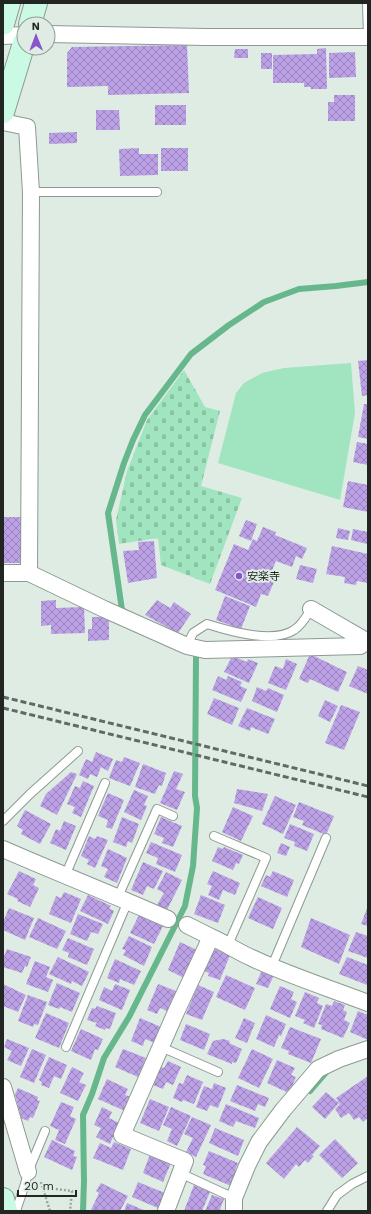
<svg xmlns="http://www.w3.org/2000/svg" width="371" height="1214" font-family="'Work Sans','Noto Sans JP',sans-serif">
<defs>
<pattern id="cemetery-stones" width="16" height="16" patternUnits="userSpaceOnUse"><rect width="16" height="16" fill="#a0e5bf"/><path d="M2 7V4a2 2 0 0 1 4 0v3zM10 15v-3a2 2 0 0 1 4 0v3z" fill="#8ac4a4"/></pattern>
<pattern id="building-cross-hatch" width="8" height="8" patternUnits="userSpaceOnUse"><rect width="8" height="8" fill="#bca1e7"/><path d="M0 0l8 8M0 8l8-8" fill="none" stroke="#9883bb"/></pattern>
</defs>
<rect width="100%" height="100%" fill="#dfece4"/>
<path fill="#a0e5bf" d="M351 363 355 413 340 500 218 463 236 393 244 383 262 373 284 368Z"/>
<path fill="url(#cemetery-stones)" d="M184 370 205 407 220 411 201 486 242 498 210 584 161 565 158 538 119 544 116 520 127 471 147 420Z"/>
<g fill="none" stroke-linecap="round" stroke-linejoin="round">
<path stroke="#67b78d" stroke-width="6" d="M127 613 122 610 108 513 124 463 133 440 145 415 191 354 229 325 264 302 299 289 336 286 368 282
M310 1091 329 1069
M83 1211 84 1181 83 1115 92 1094 104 1058 129 1017 185 906 193 866 197 808 195 796 196 657"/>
</g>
<path fill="url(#building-cross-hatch)" d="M187 45 189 93 108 95V86L67 87V53L72 47Z
M326 48 327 89H311V87H304V83H273V55L317 54V49Z
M235 49H248V58H234Z
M355 52 356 77 329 78V53Z
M261 53H272V69H261Z
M334 95H355V121H328V102H334Z
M155 105H186V125H155Z
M96 110H119L120 130H96Z
M77 132V143L49 144V133Z
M139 148V154H158V175L120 176 119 149Z
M161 148H188V171H161Z
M368 360V395L362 396 358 361Z
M364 404H368V439L358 437Z
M357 442 368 444V465L353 462Z
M348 481 368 485V512L343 507Z
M3 517H21L22 563H3Z
M246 520 257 524 251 541 239 536Z
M263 527 276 532 275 535 307 548 302 559 296 556 292 567 276 561 270 575 276 577 268 596 261 594 256 607 215 590 234 544 248 550 253 539 257 541Z
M338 528 350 531 348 540 336 538Z
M353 529 368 532 367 544 351 540Z
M154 541 157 578 128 583 123 551 139 550 138 542Z
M332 546 368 554V583L357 581 356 585 344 583 345 577 326 574Z
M300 565 317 569 313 583 296 579Z
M225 596 250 606 241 629 216 620Z
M56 600V608L84 607 85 633 51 634V625L41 626V601Z
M157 600 170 608 174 602 191 614 178 633 145 615Z
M92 617H109V640L88 641V629H92Z
M310 654 347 672 338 692 310 679 308 683 299 679Z
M232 656 247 662 248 659 258 663 249 683 224 672Z
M286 659 297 664 286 690 268 683 275 666 283 669Z
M358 666 368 670V694L349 686Z
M218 676 226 680 228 676 242 682 240 686 247 689 241 702 212 690Z
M257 687 266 691 268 688 284 695 277 712 252 701Z
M214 698 239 708 232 725 207 714Z
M325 700 338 706 330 722 318 716Z
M341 705 360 712 344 750 325 743Z
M247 708 275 719 268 734 251 727 250 731 238 726Z
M96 752 113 759 108 771 101 767 97 777 90 774 88 779 79 775 86 759 92 762Z
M124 757 140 763 130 786 109 778 116 760 122 762Z
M143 764 166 773 162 786 159 785 155 794 135 787Z
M174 771 183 774 176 789 185 792 177 810 160 803Z
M71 772 77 774 57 815 40 806 46 794Z
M83 781 94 786 81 817 72 813 75 807 67 804 75 786 80 788Z
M237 789 268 794 262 811 234 803Z
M134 790 148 796 144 805 147 806 141 820 124 812Z
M108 793 124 800 112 829 106 827 108 820 98 816Z
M275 796 296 805 283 834 262 824Z
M299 802 334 816 326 835 302 825 304 821 293 817Z
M233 807 253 816 241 841 222 832Z
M25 810 51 824 40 844 21 834 23 830 17 826Z
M122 817 139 824 132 843 128 841 126 847 113 842Z
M161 817 182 826 173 847 162 843 164 838 154 834Z
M64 821 76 826 66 850 50 843 56 829 60 831Z
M290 824 314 834 307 851 294 846 295 842 284 838Z
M89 836 95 839 97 836 108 840 95 868 87 864 89 860 81 856Z
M151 842 182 855 175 872 156 864 158 858 146 853Z
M281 843 290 847 286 856 277 853Z
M218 847 223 849 224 847 243 855 239 864 236 863 233 870 212 861Z
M108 849 127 858 117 883 104 877 108 869 101 866Z
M143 862 163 871 154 889 147 886 143 895 131 890Z
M19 871 36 879 33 885 39 888 30 907 17 901 18 899 7 894Z
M213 871 240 883 235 895 223 890 219 900 208 895 212 886 207 884Z
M273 871 294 880 287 897 261 886 266 875 270 877Z
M166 872 182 880 167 910 157 905 164 893 157 889Z
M64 892 81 899 71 923 49 914 56 896 61 898Z
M88 895 111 906 109 908 114 911 108 924 80 911Z
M201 895 225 905 218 923 194 914Z
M258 897 282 908 273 929 248 918Z
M368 906V926L361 924Z
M9 908 34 918 25 940 3 930V922Z
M78 914 103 924 98 934 91 932 87 941 70 934Z
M139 915 163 926 154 944 130 933Z
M38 918 66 931 57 949 29 937Z
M311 918 350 935 339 964 301 947Z
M356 932 368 936V958L348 951Z
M129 936 152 947 144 966 123 955 126 950 122 949Z
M68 938 94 949 87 965 68 957 69 953 62 950Z
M180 942 197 950 184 978 168 970Z
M7 949 31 957 27 967 25 966 22 973 3 967V959Z
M214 949 230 955 220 980 208 976 209 973 201 970Z
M58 957 89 972 82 986 72 981 71 984 49 974Z
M347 957 368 965V983L367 985 339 974Z
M115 959 141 971 134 985 120 979 119 983 107 978Z
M35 961 50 967 46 977 53 980 48 992 26 984Z
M262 970 274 975 268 988 256 984Z
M226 975 255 988 245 1010 216 997Z
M57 983 80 993 72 1012 60 1007 59 1009 48 1005Z
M3 984 26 995 18 1012 3 1006Z
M115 984 130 990 122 1010 99 1000 104 987 112 991Z
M158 984 176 991 167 1011 160 1008 157 1014 147 1010Z
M198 985 214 992 202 1020 186 1014Z
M280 986 294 992 291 999 297 1002 290 1018 270 1009Z
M305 992 319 998 317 1003 323 1006 314 1028 303 1023 305 1020 295 1016Z
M28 995 47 1002 38 1025 34 1024 33 1027 18 1021Z
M334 1001 345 1005 343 1010 347 1012 344 1020 350 1023 343 1038 321 1029 322 1025 318 1024 326 1004 332 1006Z
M97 1006 116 1013 110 1029 106 1028 105 1030 95 1026 97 1023 87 1020 92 1008 95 1009Z
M358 1011 368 1015V1040L350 1032Z
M46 1013 69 1023 59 1048 35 1038Z
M266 1015 286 1024 281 1036 279 1035 274 1047 256 1039Z
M140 1018 161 1027 155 1043 145 1039 143 1046 131 1041Z
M244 1018 255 1023 247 1043 235 1038Z
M186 1024 210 1034 204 1050 180 1040Z
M290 1027 321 1039 311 1063 288 1054 289 1051 281 1048Z
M81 1029 103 1039 98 1050 95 1049 91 1060 71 1051Z
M7 1039 29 1048 21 1066 7 1060 12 1051 4 1047Z
M223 1039 230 1041 229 1043 242 1049 236 1063 232 1062V1064L207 1054 213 1041Z
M32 1049 46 1055 34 1083 20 1077Z
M123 1049 146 1058 138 1077 115 1067Z
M252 1049 273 1059 259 1088 238 1078Z
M49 1057 67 1065 61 1079 54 1076 49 1088 41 1085 42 1082 39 1080Z
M277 1060 295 1068 291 1075 296 1077 289 1093 267 1083Z
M168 1061 181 1067 173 1085 166 1082 163 1089 153 1085 161 1067 164 1068Z
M72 1067 84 1073 79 1082 86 1085 78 1101 60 1093Z
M187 1075 203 1082 194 1104 183 1100 182 1102 173 1098 179 1083 183 1084Z
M368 1076V1118L363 1122 359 1117 354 1120 349 1113 341 1118 335 1109 340 1104 336 1098Z
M107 1079 128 1089 125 1095 131 1097 125 1111 98 1099Z
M214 1083 226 1088 218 1108 210 1105 207 1111 196 1107 204 1086 212 1089Z
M237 1085 269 1098 265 1107 258 1104 255 1111 230 1101Z
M18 1088 38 1097 37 1100 40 1101 33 1118 30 1117 28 1121 21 1118 15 1094Z
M326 1092 339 1103 325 1119 312 1107Z
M150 1099 169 1107 159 1131 140 1123Z
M61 1102 74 1107 70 1116 76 1119 65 1144 55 1140 59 1130 50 1126Z
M226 1104 259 1118 255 1128 236 1121 233 1127 219 1121Z
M102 1107 112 1112 109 1118 119 1123 110 1144 96 1137 101 1128 94 1125Z
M171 1107 191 1116 177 1146 167 1141 172 1129 163 1125Z
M192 1117 211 1125 196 1157 186 1152 193 1138 184 1134Z
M297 1127 320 1146 312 1155 314 1156 308 1163 305 1160 299 1167 296 1164 284 1179 266 1163Z
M215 1128 244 1140 238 1156 209 1143Z
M335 1139 358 1163 342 1178 319 1155Z
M52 1140 75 1151 73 1156 77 1157 72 1170 44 1157Z
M114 1142 131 1149 123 1170 93 1158 100 1143 111 1148Z
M209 1151 238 1163 235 1170 237 1171 231 1186 203 1174 206 1166 203 1165Z
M150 1154 171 1163 163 1182 143 1173Z
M138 1182 165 1193 158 1208 132 1197Z
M101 1183 128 1196 120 1211 91 1210 99 1193 96 1191Z
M194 1185 210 1192 202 1211H184Z
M212 1195 224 1199 220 1209 224 1211H205Z
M127 1203 146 1211H124Z"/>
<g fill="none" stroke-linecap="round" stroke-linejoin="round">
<defs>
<path id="service" d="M367 3 368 37
M31 192H157
M187 646 193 633 207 624C229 631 273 644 294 630 302 625 306 617 311 609
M3 821 30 794 78 751
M214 836 266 858 228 945
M65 876 105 783
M118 897 157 809 173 816
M272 966 326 838
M66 1047 128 901
M161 1047 218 1072
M180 1173 234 1198
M16 1211 25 1184 28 1172 45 1131
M327 1211 337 1195 352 1184 368 1176"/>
<path id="minor" d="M48 34 205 37H368
M3 36 24 35
M3 122 27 127 31 192 29 573
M3 573H29L104 609 187 646 205 650 360 646 368 641
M311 609 368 642
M3 849C58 873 114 895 168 919
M187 925 211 937
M3 1087 28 1172
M166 1211 185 1161 122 1135 176 1012 211 937C225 943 238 952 252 958 290 976 329 988 368 1003
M234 1211V1198L247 1166 259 1142 283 1110 318 1069 339 1059 368 1049"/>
<path id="secondary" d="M3 24 9 3
M30 24 36 3
M3 112 24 43
M3 1199 6 1211"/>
</defs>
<use href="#service" stroke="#8d9a92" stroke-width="10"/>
<use href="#minor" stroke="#8d9a92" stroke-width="18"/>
<use href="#secondary" stroke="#8d9a92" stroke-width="24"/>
<path stroke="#9aa59e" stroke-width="2.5" stroke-dasharray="2 2" stroke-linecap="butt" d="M41 1182 50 1211
M48 1188 72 1191 70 1211"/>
<use href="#service" stroke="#fff" stroke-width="8"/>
<use href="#minor" stroke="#fff" stroke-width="16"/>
<use href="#secondary" stroke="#cbfae4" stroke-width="22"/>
<path stroke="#616964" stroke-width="3" stroke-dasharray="6 3" stroke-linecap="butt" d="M3 697 368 786
M3 708 368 797"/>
</g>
<circle fill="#8a54cc" stroke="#dfece4" stroke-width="1.5" cx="239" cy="576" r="4"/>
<g text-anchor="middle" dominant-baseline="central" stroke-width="4" stroke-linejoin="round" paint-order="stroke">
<g font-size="11" fill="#212623" stroke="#dfece4" text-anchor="start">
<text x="247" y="576">安楽寺</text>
</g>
</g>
<rect width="371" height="1214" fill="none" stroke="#212623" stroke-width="8"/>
<g transform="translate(36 36) rotate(359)"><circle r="19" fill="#dfece4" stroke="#939d97"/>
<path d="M0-3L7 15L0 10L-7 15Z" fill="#8a54cc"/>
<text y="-6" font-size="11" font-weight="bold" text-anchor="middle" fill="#212623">N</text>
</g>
<path d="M18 1190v6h58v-6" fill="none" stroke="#212623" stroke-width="2"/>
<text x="24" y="1190" font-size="12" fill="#212623" stroke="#dfece4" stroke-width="3" paint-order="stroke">20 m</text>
</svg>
